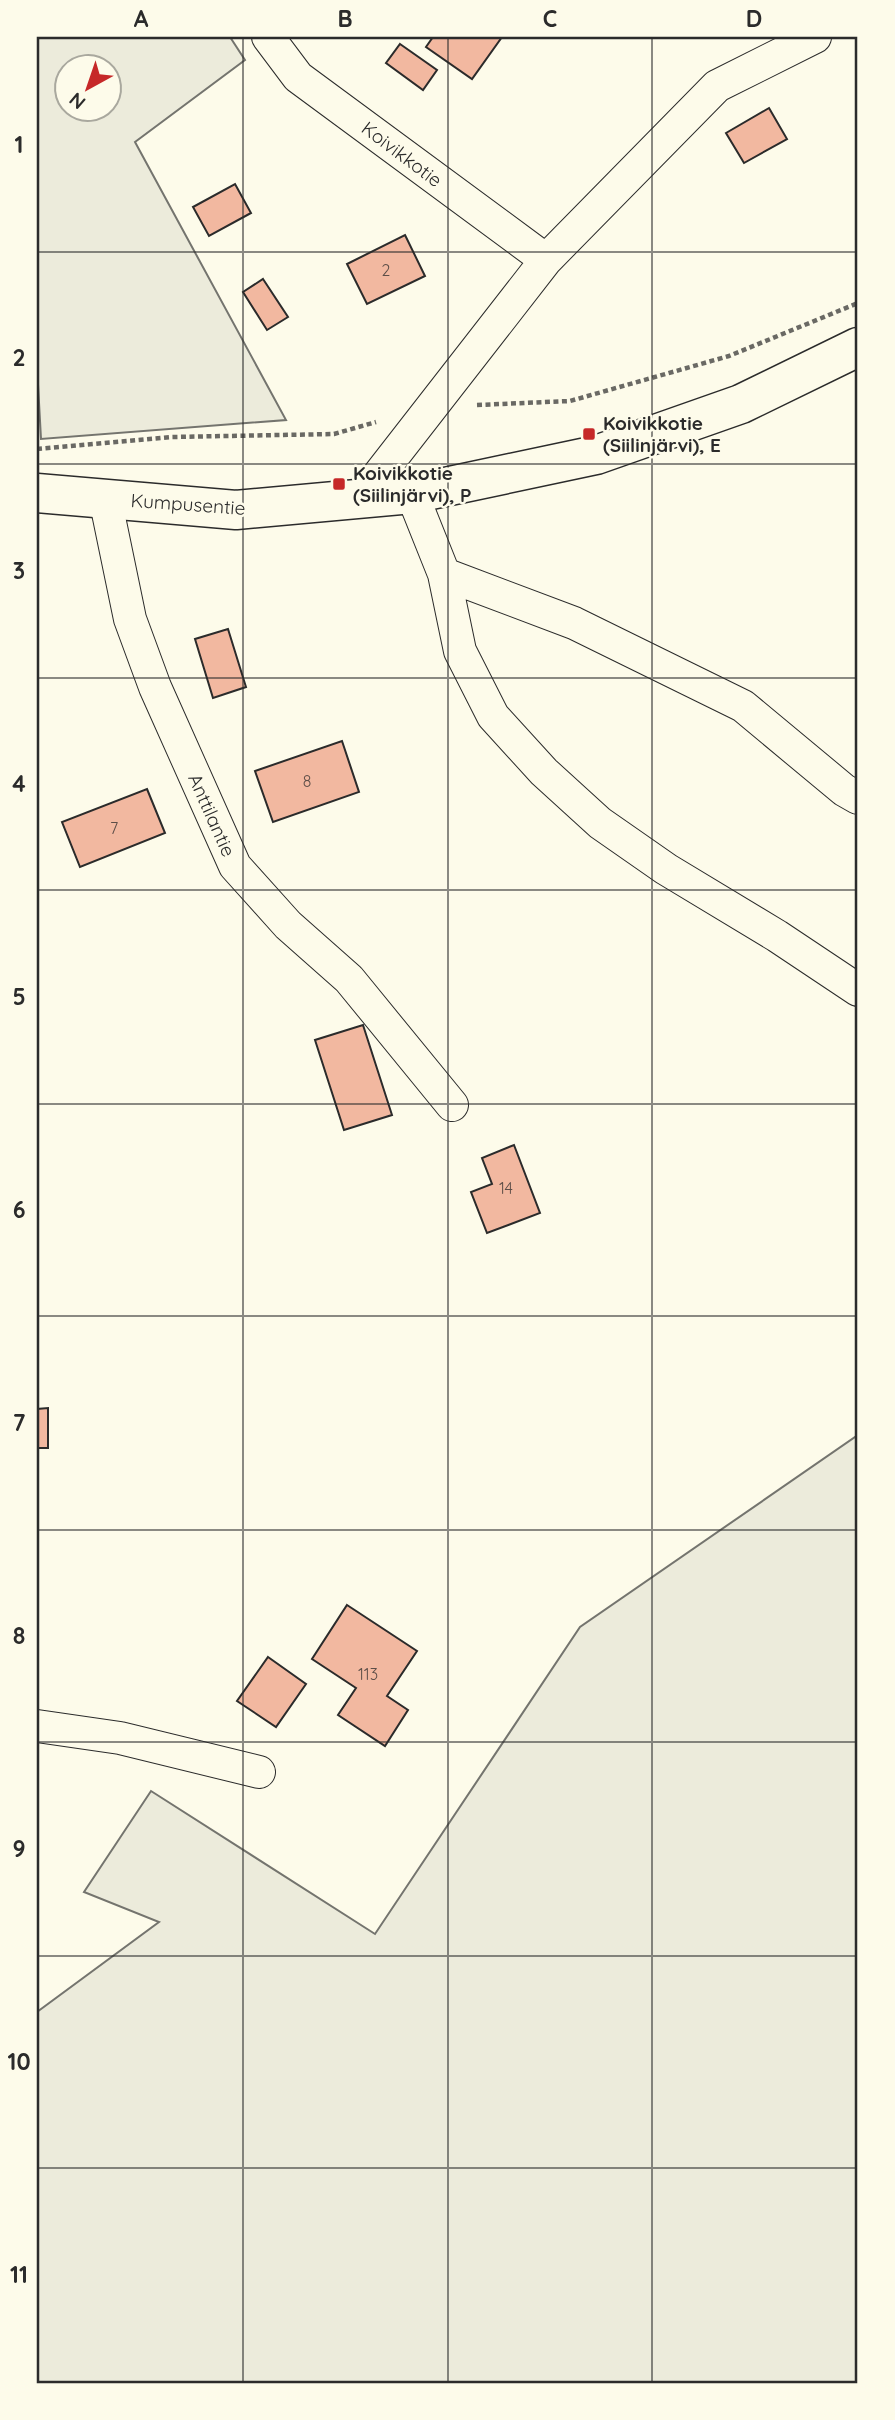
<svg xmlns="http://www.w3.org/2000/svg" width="895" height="2420" font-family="Quicksand,sans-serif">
<rect width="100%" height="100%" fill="#fdfbea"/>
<path fill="#ecebdb" stroke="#74746e" stroke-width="2" fill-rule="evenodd" d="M37 37H230L245 60 135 142 286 420 41 439 37 366ZM66 66H108V108H66Z
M858 1435V2383H37V2012L159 1922 84 1892 151 1791 375 1934 580 1627Z"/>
<path fill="#f2b8a0" stroke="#2b2b2b" stroke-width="2" d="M433 37H502L472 79 426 47Z
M400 44 437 70 423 90 386 63Z
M769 108 787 139 744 163 726 133Z
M235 184 251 213 209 236 193 207Z
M405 235 425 276 367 304 347 264Z
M263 279 288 317 267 330 243 292Z
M228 629 246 687 213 698 195 639Z
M342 741 359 792 273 822 255 771Z
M147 789 165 833 80 867 62 822Z
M363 1025 392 1115 344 1130 315 1040Z
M514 1145 540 1213 487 1233 471 1192 492 1184 482 1158Z
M48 1408V1448H37V1409Z
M347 1605 417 1651 387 1696 408 1710 385 1746 338 1715 356 1688 312 1659Z
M268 1657 306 1684 276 1727 237 1701Z"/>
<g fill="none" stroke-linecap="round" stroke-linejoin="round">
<defs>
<path id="minor" d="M268 37 298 77 546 260
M412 494 444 574 460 651 493 716 544 772 600 823 666 869 777 936 858 990
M105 498 130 619 155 687 235 866 288 925 349 979 452 1105
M360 499 546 260 717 86 815 37
M444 574 574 623 743 706 844 790 858 798
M37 1726 120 1738 259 1772"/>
<path id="tertiary" d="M37 493 236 510 412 494 596 455 741 404 858 347"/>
</defs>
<use href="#minor" stroke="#2b2b2b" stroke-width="34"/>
<use href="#tertiary" stroke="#2b2b2b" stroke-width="41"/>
<path stroke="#6a6964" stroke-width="4.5" stroke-dasharray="5 3.5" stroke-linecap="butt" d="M477 405 570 401 729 356 858 303
M37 449 172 437 334 434 376 422"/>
<use href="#minor" stroke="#fdfbea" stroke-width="32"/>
<use href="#tertiary" stroke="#fdfbea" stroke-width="38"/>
</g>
<path fill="none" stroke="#2b2b2b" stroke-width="2" stroke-opacity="0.55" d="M243 37V2383M448 37V2383M652 37V2383M37 252H858M37 464H858M37 678H858M37 890H858M37 1104H858M37 1316H858M37 1530H858M37 1742H858M37 1956H858M37 2168H858"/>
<g fill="#c62828" stroke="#fdfbea" stroke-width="2.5">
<rect x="582" y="427" width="14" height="14" rx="3.5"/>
<rect x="332" y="477" width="14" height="14" rx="3.5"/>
</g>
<g text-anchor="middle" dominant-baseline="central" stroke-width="5" stroke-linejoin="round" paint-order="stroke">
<g font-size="16" fill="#5d4e48">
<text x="386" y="270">2</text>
<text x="307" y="781">8</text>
<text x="114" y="828">7</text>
<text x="506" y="1188">14</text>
<text x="368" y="1674">113</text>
</g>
<g font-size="19" fill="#2b2b2b" stroke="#fdfbea">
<text transform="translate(402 154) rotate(37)">Koivikkotie</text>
<text transform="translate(188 504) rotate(4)">Kumpusentie</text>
<text transform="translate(212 815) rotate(66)">Anttilantie</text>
</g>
<g font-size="19" font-weight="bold" fill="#2b2b2b" stroke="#fdfbea" text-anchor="start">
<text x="603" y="423">Koivikkotie<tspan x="603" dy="22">(Siilinjärvi), E</tspan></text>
<text x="353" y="473">Koivikkotie<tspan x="353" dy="22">(Siilinjärvi), P</tspan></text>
</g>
</g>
<rect width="895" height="2420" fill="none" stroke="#fdfbea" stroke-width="77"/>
<g transform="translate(88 88) rotate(220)"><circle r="33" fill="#fdfbea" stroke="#a9a89e" stroke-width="2"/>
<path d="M0-5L12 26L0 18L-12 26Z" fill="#c62828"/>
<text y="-10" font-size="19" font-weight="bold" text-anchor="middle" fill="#2b2b2b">N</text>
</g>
<rect x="38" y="38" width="818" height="2344" fill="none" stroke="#2b2b2b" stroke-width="2.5"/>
<g font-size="23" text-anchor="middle" font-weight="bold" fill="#2b2b2b">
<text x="141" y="27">A</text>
<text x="345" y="27">B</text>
<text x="550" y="27">C</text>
<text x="754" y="27">D</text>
<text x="19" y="153">1</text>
<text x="19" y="366">2</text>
<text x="19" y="579">3</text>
<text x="19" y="792">4</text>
<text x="19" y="1005">5</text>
<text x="19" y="1218">6</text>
<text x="19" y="1431">7</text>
<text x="19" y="1644">8</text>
<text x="19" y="1857">9</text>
<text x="19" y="2070">10</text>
<text x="19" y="2283">11</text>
</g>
</svg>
